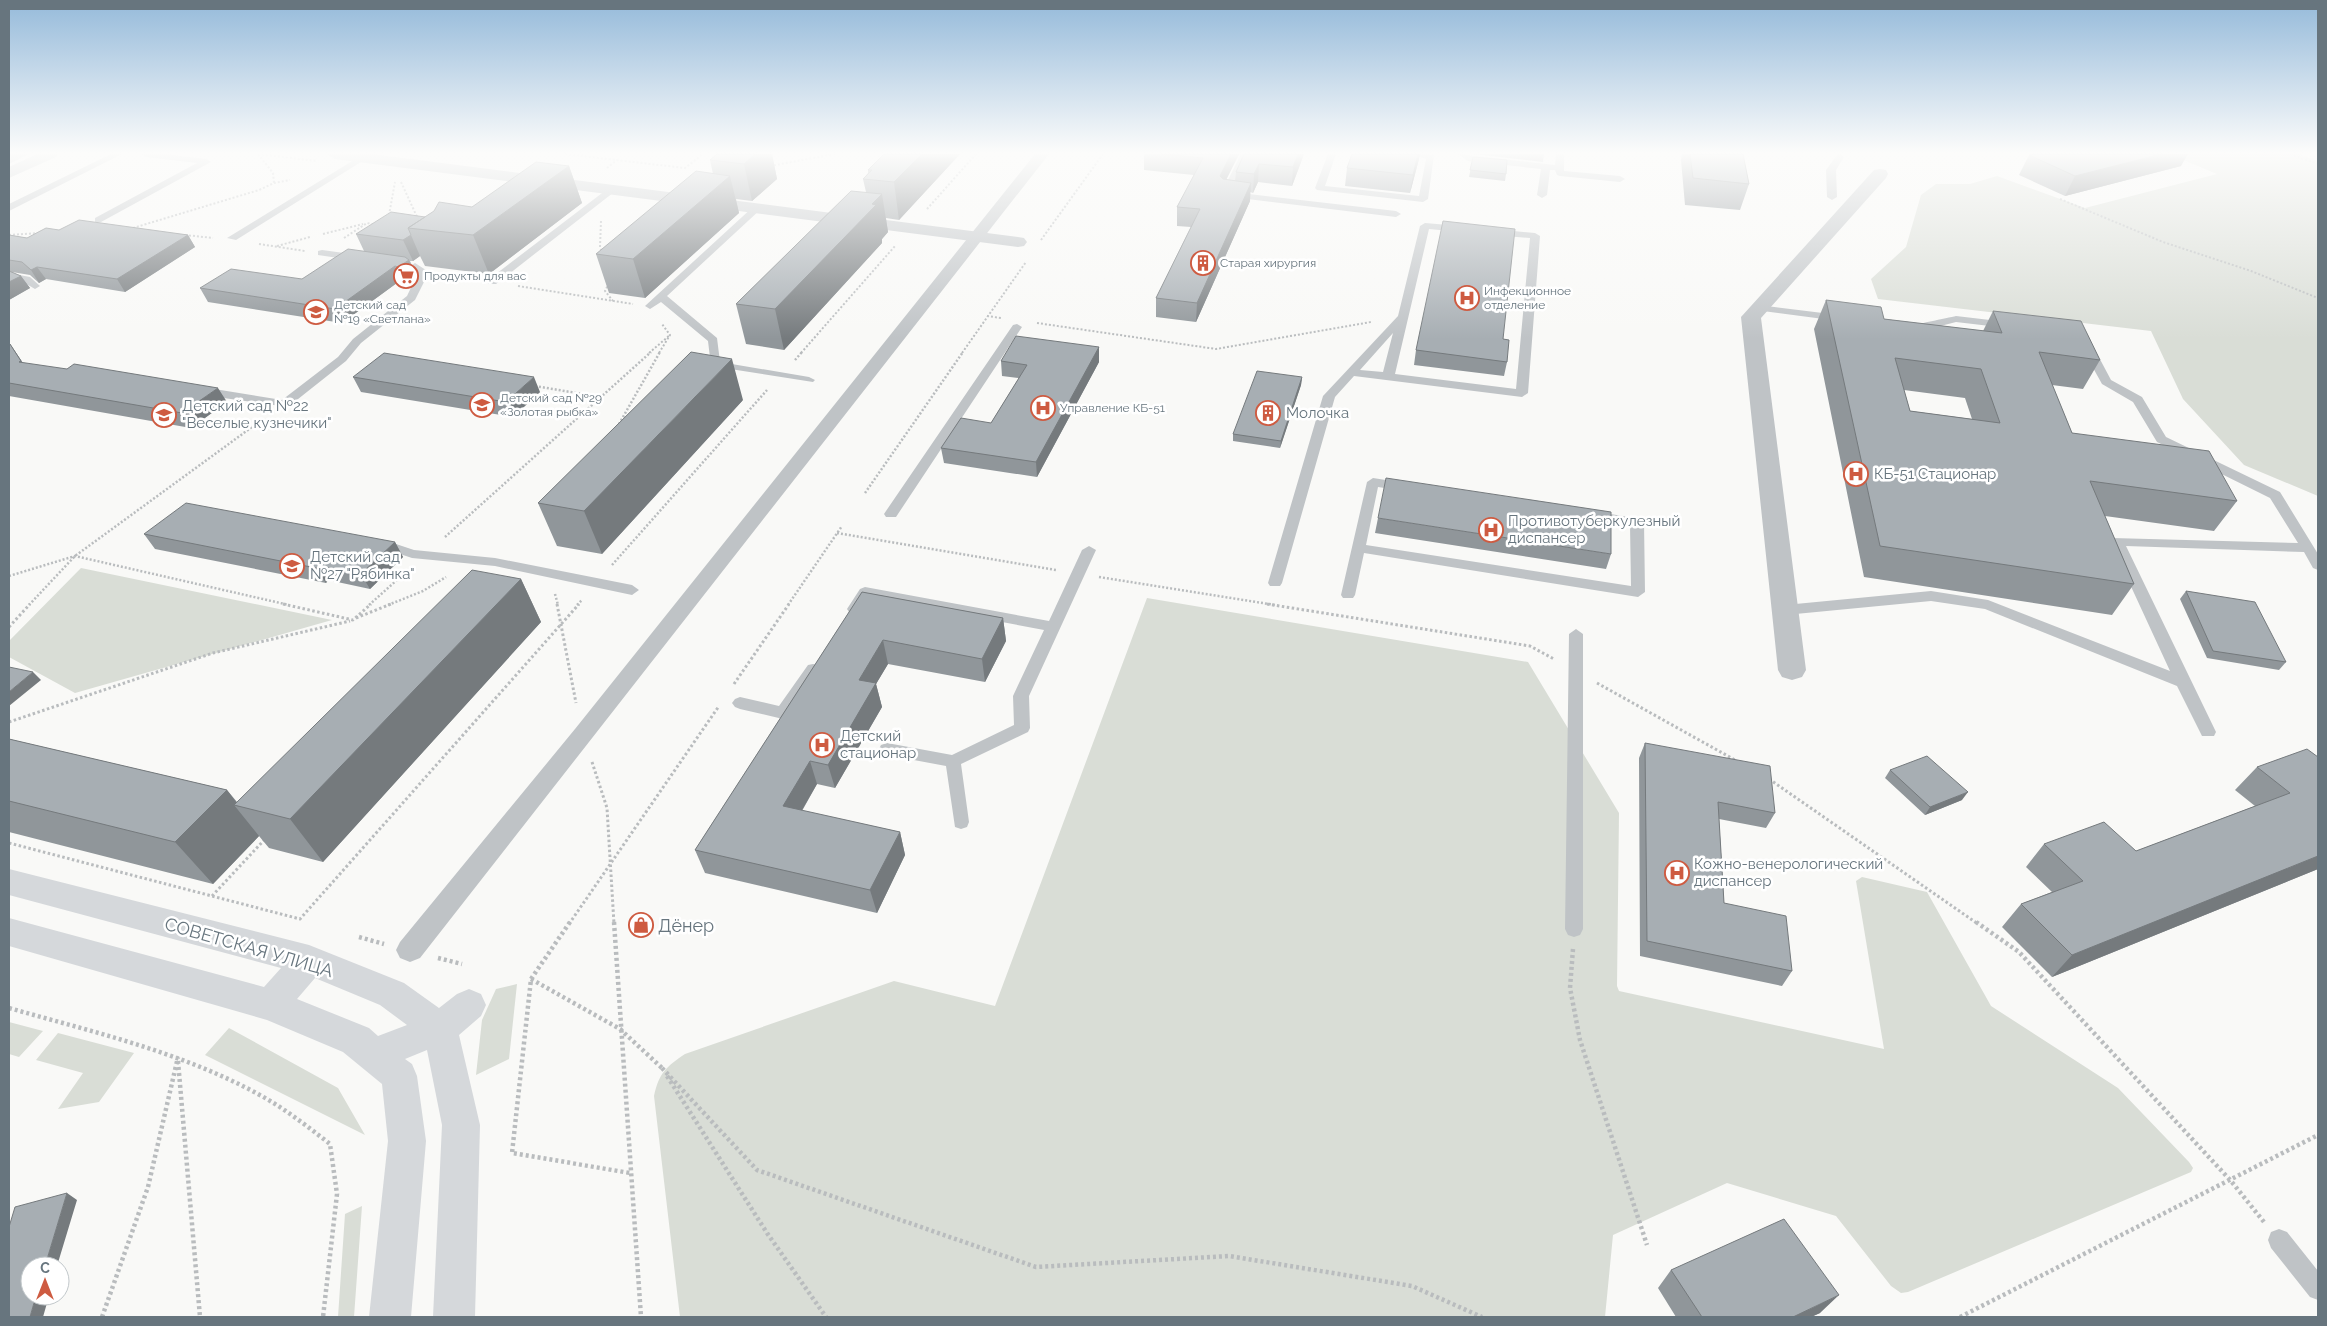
<svg xmlns="http://www.w3.org/2000/svg" width="2327" height="1326" font-family="Raleway,sans-serif">
<rect width="100%" height="100%" fill="#f9f9f7"/>
<path fill="#d9ddd6" d="M2169 154H2299L2318 161V496L2244 465 2183 399 2151 331 1878 299 1871 279 1906 247 1921 195 1936 184H1970L1997 176 2085 208 2217 174Z
M81 568 332 620 75 693 9 657V641Z
M1147 598 1528 662 1619 813 1617 986 1619 991 1884 1049 1856 881 1862 877 1927 892 1991 1006 2118 1088 2189 1162 2193 1168 2191 1172 1908 1292 1901 1293 1891 1286 1836 1216 1727 1183 1613 1235 1605 1317H680L654 1096C659 1073 666 1067 685 1054L894 981 995 1006Z
M517 984 509 1059 476 1075 482 1020 496 989Z
M9 1022 43 1031 19 1057 9 1054Z
M229 1028 338 1088 365 1135 205 1055Z
M58 1033 134 1053 99 1102 58 1109 83 1073 36 1060Z
M362 1206 354 1317H338L345 1214Z"/>
<g fill="none" stroke-linecap="round" stroke-linejoin="round">
<path stroke="#b9bcbe" stroke-width="2" stroke-dasharray="2 2" stroke-linecap="butt" d="M258 154 317 161
M258 154 273 173 274 183
M565 154 685 168 703 154
M2290 154 2318 164
M770 166 835 154
M607 168 617 160
M401 182 418 219
M2060 199 2163 242 2251 271 2318 298
M927 209 976 154
M389 215 395 182
M601 221 600 247 602 252
M133 228 259 190 274 183 290 180
M323 234 363 224
M9 235 39 233
M185 235 213 238
M344 238 367 223 376 225
M1041 240 1103 154
M259 244 305 251
M277 246 310 237
M442 274 475 280
M609 283 605 291 613 301
M518 286 633 304
M987 316 1001 318
M1037 323 1216 349 1371 322
M649 353 670 335
M659 353 670 335 662 324
M801 353 895 246
M962 353 1026 262"/>
<path stroke="#b9bcbe" stroke-width="2.5" stroke-dasharray="2 2" stroke-linecap="butt" d="M795 360 802 352
M535 386 600 397
M619 424 660 352
M865 493 963 352
M837 533 1056 570
M445 537 651 352
M612 565 767 390
M9 576 75 556 289 605
M1099 577 1275 605
M555 594 558 605
M29 605 75 556 263 419
M369 605 407 571
M388 605 423 591 446 577
M577 605 582 600
M788 605 842 526"/>
<path stroke="#b9bcbe" stroke-width="3" stroke-dasharray="2.5 2.5" stroke-linecap="butt" d="M283 604 353 620 371 604
M557 604 576 703
M1267 604 1530 646 1554 659
M356 618 391 604
M9 627 30 604
M1597 683 1735 760
M734 684 789 604
M9 722 213 653 350 621
M592 762 607 808 614 924
M1769 779 1978 924
M9 843 300 919 579 604
M212 896 266 838
M569 924 719 706"/>
<path stroke="#b9bcbe" stroke-width="4.5" stroke-dasharray="3 3" stroke-linecap="butt" d="M570 922 531 979 512 1153 630 1173
M614 922 641 1317
M1976 922 2019 952 2231 1181 2264 1222
M359 937 384 944
M1573 949 1570 988 1580 1040 1647 1245
M438 958 462 964
M531 979 620 1029 662 1068
M9 1008C93 1032 181 1052 258 1094 284 1108 307 1126 330 1144L337 1194 323 1317
M178 1061 200 1317
M662 1068 757 1170 1036 1267 1229 1256 1412 1286 1482 1317
M667 1076 767 1233 826 1317
M102 1317 148 1187 178 1057
M1960 1317 2318 1135"/>
<path fill="#bfc3c6" fill-rule="evenodd" d="M111 154H122L9 211V204Z
M142 154H165L206 159 211 162 101 222H95V218L197 163 146 157Z
M1241 154H1249L1232 192 1396 211 1401 214 1396 217 1223 196 1221 194Z
M1328 154H1336L1325 186 1419 196 1426 159 1410 154 1434 155 1428 199 1423 202 1317 190 1315 188Z
M1458 154 1555 165 1556 154H1564V171L1620 176 1625 179 1620 182 1560 176 1557 175 1555 170H1550L1547 195 1542 198 1537 195 1541 169 1468 161Z
M1840 154 1844 157 1836 170 1837 197 1832 200 1827 197 1826 170 1837 155Z
M362 155 369 157 236 240 227 238Z
M610 187 618 189 496 284H488V280Z
M754 206 762 208 667 296 717 338 720 362 809 377 815 380 813 382 711 366 708 341 661 302 650 309 645 306Z
M1425 223 1460 226 1465 229 1460 232 1429 229 1395 374 1516 389 1530 238 1493 235 1488 232 1493 229 1535 233 1540 236 1528 393 1522 397 1354 376 1335 397 1282 583 1280 586H1270L1268 583 1323 396 1398 316 1420 226ZM1393 333 1383 372 1360 370Z
M322 250 359 255 364 258 359 261 318 255V251Z
M415 263 429 272 415 300 361 343 346 361 288 407 202 395 196 391 202 387 282 400 338 357 353 339 407 296 418 273 410 266Z
M9 273 30 277 40 286 35 289 23 282 9 279Z
M1759 305 1839 315 1844 318 1839 321 1755 310V306Z
M1956 316 2007 322 2012 325 2007 328 1956 322 1921 331 1909 327C1911 325 1948 318 1956 316Z
M1017 324 1022 327 896 517H886L884 514 886 511 1013 325Z
M2088 345 2094 348 2111 380 2142 397 2166 437 2280 492 2318 554V570L2313 568 2304 552 2126 546 2216 732 2214 736H2202L2177 686 1985 609 1931 601 1785 615 1778 610 1785 605 1931 591 1988 600 2170 671 2110 541 2112 538 2298 543 2270 498 2157 442 2133 402 2102 384 2082 348Z
M1373 478 1405 483 1411 487 1405 491 1378 487 1366 545 1631 586 1630 525 1591 519 1584 515 1591 511 1642 519 1644 522 1645 592 1638 597 1364 553 1355 595 1353 598H1343L1341 595 1367 482Z
M381 539 414 550 495 558 632 585 639 590 632 595 495 566 412 558 376 546 374 543 376 540Z
M1089 546 1096 550 1029 696 1030 728 1028 732 961 764 969 822 967 827 961 829 955 827 946 766 887 755 881 753 879 749 881 745 887 743 952 755 1014 725 1013 696 1044 630 869 597 859 612H849L847 609 860 589 865 587 1049 621 1082 550Z
M1576 629 1583 634V929L1580 935 1574 937 1568 935 1565 929 1569 634Z
M813 664 818 665 821 669 789 717 783 719 740 709 735 707 732 703 735 699 740 697 779 706 808 665Z
M2279 1229 2287 1232 2318 1271V1300L2310 1297 2271 1248 2268 1240 2271 1232Z"/>
<path fill="#bfc3c6" fill-rule="evenodd" d="M11 154H29L9 164V155Z
M1035 154H1049L420 958 410 962 400 958 396 950 400 942 575 729Z"/>
<path fill="#bfc3c6" fill-rule="evenodd" d="M327 154H372L1018 237 1024 238 1027 242 1024 246 1018 247 335 159Z
M1880 169 1886 170 1888 174 1886 178 1761 318 1806 670 1802 677 1792 680 1782 677 1778 670 1741 317 1874 170Z"/>
<path fill="#bfc3c6" fill-rule="evenodd" d="M37 154H58L56 157 9 178V167Z"/>
<path fill="#d5d8db" fill-rule="evenodd" d="M9 869 309 945 404 983 439 1008 457 994 469 989 481 994 486 1005 481 1016 459 1035 480 1125 475 1317H433L442 1125 427 1050 405 1059 412 1064 417 1076 426 1141 411 1317H369L388 1141 382 1084 343 1052 267 1020 9 946V918L264 987 281 968 9 895ZM315 978 380 1005 407 1025 378 1036 369 1028 297 999Z"/>
</g>
<path fill="#90969a" fill-rule="evenodd" d="M717 154H772L777 179 752 201 736 199 739 213 645 298 609 293 596 254 713 174 710 160Z
M960 154 899 220 886 218 888 232 882 239V243L784 350 746 344 736 304 866 192 863 179 868 173V170Z
M1144 154H1239L1226 180 1235 181 1236 172 1244 154H1304L1292 186 1258 182 1253 193 1250 192V201L1196 322 1156 317V298L1191 227 1177 226V207L1194 175 1144 170Z
M1473 154H1544L1543 162Z
M1682 154H1743L1749 184 1740 210 1685 205 1681 160Z
M2029 155 2181 166 2065 196 2019 175Z
M1473 157 1506 174 1505 181 1469 177Z
M1419 159 1410 193 1345 186 1347 168Z
M569 166 582 203 489 274 425 266 420 256 413 261H410L416 274 404 281 401 280 342 323 208 302 200 288 302 279 364 251 356 234 425 217 472 207Z
M59 230 188 235 195 247 125 292 46 279 39 283 30 275 12 272 21 276 30 288 9 300V235L27 238Z
M1826 300 1884 319 1983 331 1993 311 2100 360 2083 389 2052 385 2072 433 2237 501 2214 531 2105 516 2134 584 2112 615 1864 577 1814 329ZM1904 390 1965 398 1972 419 1910 411Z
M1503 339 1507 362 1504 376 1414 365 1416 350Z
M10 344 23 363 227 402 191 428 9 396V345Z
M1099 347V362L1037 477 944 463 941 448 991 423 1019 378 1002 376 1001 361Z
M353 377 540 392 513 417 361 392Z
M1302 377 1301 385 1280 448 1233 441V434Z
M743 400 602 554 557 546 538 503Z
M1378 518 1611 554 1606 569 1375 533Z
M144 534 395 542 403 557 370 589 328 580 326 583 155 549Z
M521 579 541 622 323 862 269 848 259 836 213 884 9 832V739L227 790 237 802Z
M2186 591 2286 662 2279 670 2207 658 2180 599Z
M862 592 1003 618 1006 641 985 682 888 664 876 684 882 707 835 788 817 784 802 811 900 832 905 855 877 913 705 873 695 850Z
M1645 743 1775 813 1766 828 1719 819 1724 903 1792 971 1782 986 1640 956 1639 758Z
M2318 757V869L2052 977 2002 927 2021 904 2052 892 2026 867 2044 844 2136 851 2255 806 2235 790 2257 767Z
M1890 770 1962 800 1925 815 1885 778Z
M1671 1270 1820 1313 1811 1317H1676L1658 1288Z"/>
<path fill="#757a7d" d="M755 154H772L777 179 752 201 744 164Z
M922 154H960L899 220 894 182Z
M1231 154H1239L1219 194 1220 176Z
M1298 154H1304L1292 186 1293 167Z
M1418 154H1420L1419 159 1410 193 1413 175Z
M2162 154H2188L2181 166 2065 196 2075 176Z
M1259 164 1258 182 1253 193 1254 174Z
M569 166 582 203 489 274 473 235Z
M730 176 739 213 645 298 633 259Z
M1251 183 1250 201 1196 322 1197 303Z
M882 194 888 232 882 239V243L784 350 775 309Z
M188 235 195 247 125 292 117 279Z
M411 235 420 256 413 261 403 240Z
M409 260 416 274 404 281 398 267Z
M395 266 401 280 342 323 335 309Z
M37 267 46 279 39 283 31 270Z
M21 276 30 288 9 300V282Z
M10 344 20 359 31 376 19 362Z
M1099 347V362L1037 477 1036 462Z
M732 359 743 400 602 554 584 511Z
M534 377 540 392 513 417 506 402Z
M1302 377 1301 385 1280 448 1281 441Z
M218 388 227 402 191 428 182 413Z
M395 542 403 557 370 589 361 574Z
M319 566 328 580 326 583 316 568Z
M521 579 541 622 323 862 290 819Z
M1003 618 1006 641 985 682 982 659Z
M883 640 888 664 876 684 882 707 835 788 828 765 859 680Z
M33 672 41 680 9 706V692Z
M810 761 817 784 791 829 783 806Z
M227 790 240 807 234 805 259 836 213 884 175 842Z
M1968 792 1962 800 1925 815 1930 807Z
M900 832 905 855 877 913 870 890Z
M2318 856V869L2052 977 2072 955Z
M67 1193 77 1200 57 1266H45Z
M1839 1295 1820 1313 1811 1317H1793Z
M36 1296H49L43 1317H30Z"/>
<path fill="#a7aeb3" stroke="#757a7d" fill-rule="evenodd" d="M717 154H755L744 164 710 160Z
M884 154H922L894 182 863 179 872 170H868Z
M1161 154H1231L1220 176 1223 179 1251 183 1197 303 1156 298 1200 209 1177 207 1203 158Z
M1244 154H1298L1293 167 1259 164 1254 174 1236 172Z
M1352 154H1418L1413 175 1347 168Z
M1690 154H1743L1749 184 1693 178Z
M2034 154H2162L2075 176 2029 155Z
M1473 157 1507 160 1506 174 1470 170Z
M536 162 569 166 473 235 408 228 434 211 439 202 472 207Z
M696 171 730 176 633 259 596 254Z
M851 191 882 194 872 204 876 205 775 309 736 304Z
M391 212 425 217 408 228 411 235 403 240 356 234Z
M79 220 188 235 117 279 37 267 31 270 22 262 9 260V235L27 238 46 228 59 230Z
M1443 221 1515 229 1503 339 1509 340 1507 362 1416 350Z
M348 249 405 257 409 260 398 267 395 266 335 309 200 288 231 269 302 279Z
M9 271 21 276 9 282Z
M1826 300 1881 307 1884 319 2002 333 1993 311 2081 321 2100 360 2039 352 2072 433 2209 451 2237 501 2090 481 2134 584 1880 546ZM1895 358 1981 369 2000 423 1910 411Z
M1016 336 1099 347 1036 462 941 448 961 418 991 423 1027 365 1001 361Z
M10 344 21 361 19 362 67 369 74 364 218 388 182 413 9 383V345Z
M691 352 732 359 584 511 538 503Z
M384 353 534 377 506 402 353 377Z
M1257 371 1302 377 1281 441 1233 434Z
M1386 478 1611 512V554L1378 518Z
M186 503 395 542 361 574 319 566 316 568 144 534Z
M472 570 521 579 290 819 234 805Z
M2186 591 2255 602 2286 662 2213 651Z
M862 592 1003 618 982 659 883 640 859 680 876 683 828 765 810 761 783 806 900 832 870 890 695 850Z
M9 667 33 672 9 692Z
M9 739 227 790 175 842 9 801Z
M1645 743 1770 766 1775 813 1718 802 1724 903 1786 916 1792 971 1647 941Z
M2307 749 2318 757V856L2072 955 2021 904 2083 881 2044 844 2104 822 2136 851 2290 793 2257 767Z
M1927 756 1968 792 1930 807 1890 770Z
M67 1193 45 1266H30V1296H36L30 1317H9V1227L15 1207Z
M1784 1219 1839 1295 1793 1317H1702L1671 1270Z"/>
<linearGradient id="sky" x2="0" y2="1"><stop stop-color="#95bada"/><stop offset="0.45" stop-color="#fcfcfb"/><stop offset="1" stop-color="#fcfcfb" stop-opacity="0"/></linearGradient>
<rect width="2327" height="339" fill="url(#sky)"/>
<defs>
<symbol id="building-ring" viewBox="-11 -11 22 22"><circle r="9.5" fill="#fff" stroke="#ce5b41" stroke-width="1.5"/><path d="M-4-6H4V6H1V3H-1V6H-4ZM-2.5-4.3h1.7v1.8h-1.7ZM.8-4.3h1.7v1.8H.8ZM-2.5-1h1.7V.8h-1.7ZM.8-1h1.7V.8H.8Z" fill="#ce5b41"/></symbol>
<symbol id="supermarket-ring" viewBox="-11 -11 22 22"><circle r="9.5" fill="#fff" stroke="#ce5b41" stroke-width="1.5"/><path d="M-6-5.5h2.5l.6 2H6L4.5 2H-2.5L-4.4-4H-6ZM-1.5 3.2a1.3 1.3 0 1 0 .1 0ZM3 3.2a1.3 1.3 0 1 0 .1 0Z" fill="#ce5b41"/></symbol>
<symbol id="hospital-ring" viewBox="-11 -11 22 22"><circle r="9.5" fill="#fff" stroke="#ce5b41" stroke-width="1.5"/><path d="M-5-5h3v3.5h4V-5h3V5h-3V1.5h-4V5h-3Z" fill="#ce5b41"/></symbol>
<symbol id="school-ring" viewBox="-11 -11 22 22"><circle r="9.5" fill="#fff" stroke="#ce5b41" stroke-width="1.5"/><path d="M0-5L7-2L0 1L-7-2ZM-4 1L0 2.5L4 1V4Q0 6-4 4Z" fill="#ce5b41"/></symbol>
<symbol id="shop-ring" viewBox="-11 -11 22 22"><circle r="9.5" fill="#fff" stroke="#ce5b41" stroke-width="1.5"/><path d="M-5-2.5h2.3a2.7 3.5 0 0 1 5.4 0H5L5.5 6h-11ZM-1.5-2.5h3a1.5 2.3 0 0 0-3 0Z" fill="#ce5b41"/></symbol>
</defs>
<g fill-rule="evenodd">
<use href="#building-ring" x="1189" y="249" width="28" height="28"/>
<use href="#supermarket-ring" x="392" y="262" width="28" height="28"/>
<use href="#hospital-ring" x="1453" y="284" width="28" height="28"/>
<use href="#school-ring" x="302" y="298" width="28" height="28"/>
<use href="#school-ring" x="468" y="391" width="28" height="28"/>
<use href="#hospital-ring" x="1029" y="394" width="28" height="28"/>
<use href="#building-ring" x="1254" y="399" width="28" height="28"/>
<use href="#school-ring" x="150" y="401" width="28" height="28"/>
<use href="#hospital-ring" x="1842" y="460" width="28" height="28"/>
<use href="#hospital-ring" x="1477" y="516" width="28" height="28"/>
<use href="#school-ring" x="278" y="552" width="28" height="28"/>
<use href="#hospital-ring" x="808" y="731" width="28" height="28"/>
<use href="#hospital-ring" x="1663" y="859" width="28" height="28"/>
<use href="#shop-ring" x="627" y="911" width="28" height="28"/>
</g>
<g text-anchor="middle" dominant-baseline="central" stroke-width="5" stroke-linejoin="round" paint-order="stroke">
<g font-size="12" fill="#67757e" stroke="#fff" text-anchor="start">
<text x="1220" y="263">Старая хирургия</text>
<text x="424" y="276">Продукты для вас</text>
<text x="1484" y="291">Инфекционное<tspan x="1484" dy="14">отделение</tspan></text>
<text x="334" y="305">Детский сад<tspan x="334" dy="14">№19 «Светлана»</tspan></text>
<text x="500" y="398">Детский сад №29<tspan x="500" dy="14">«Золотая рыбка»</tspan></text>
<text x="1060" y="408">Управление КБ-51</text>
</g>
<g font-size="15" fill="#67757e" stroke="#fff" text-anchor="start">
<text x="182" y="406">Детский сад №22<tspan x="182" dy="17">"Веселые кузнечики"</tspan></text>
<text x="1286" y="413">Молочка</text>
<text x="1874" y="474">КБ-51 Стационар</text>
<text x="1508" y="521">Противотуберкулезный<tspan x="1508" dy="17">диспансер</tspan></text>
<text x="310" y="557">Детский сад<tspan x="310" dy="17">№27 "Рябинка"</tspan></text>
<text x="840" y="736">Детский<tspan x="840" dy="17">стационар</tspan></text>
<text x="1694" y="864">Кожно-венерологический<tspan x="1694" dy="17">диспансер</tspan></text>
</g>
<g font-size="18" fill="#67757e" stroke="#fff" text-anchor="start">
<text x="658" y="925">Дёнер</text>
</g>
<g font-size="18" fill="#67757e" stroke="#fff">
<text transform="translate(249 947) rotate(16)">СОВЕТСКАЯ УЛИЦА</text>
</g>
</g>
<rect width="2327" height="1326" fill="none" stroke="#67757e" stroke-width="20"/>
<g transform="translate(45 1281)"><circle r="24" fill="#ffffff" stroke="#c2c8cb"/>
<path d="M0-4L9 19L0 12L-9 19Z" fill="#ce5b41"/>
<text y="-8" font-size="14" font-weight="bold" text-anchor="middle" fill="#67757e">С</text>
</g>
</svg>
